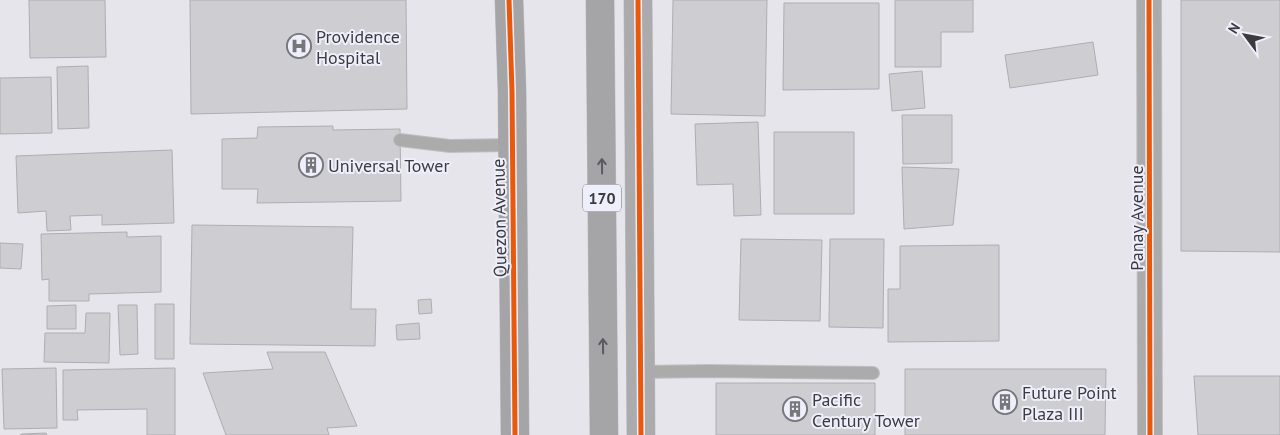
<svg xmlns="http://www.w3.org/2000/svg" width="1280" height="435" font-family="'PT Sans',sans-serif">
<rect width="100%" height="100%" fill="#e5e5eb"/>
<path fill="#cdcdd2" stroke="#aeaeb2" d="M29 0H105L106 57 30 58Z
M190 0H406L407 109 191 114Z
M673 0H767L765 116 671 114Z
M895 0H973V32H941V67H895Z
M1181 0H1280V252L1181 251Z
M784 3H879V89L783 90Z
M1093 42 1098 75 1010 88 1005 55Z
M88 66 89 128 58 129 57 67Z
M922 71 925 108 892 111 889 74Z
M51 77 52 133 0 134V78Z
M902 115H952V163L903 164Z
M758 122 761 215 734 216 733 184 697 185 695 124Z
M333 126V130L400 129 401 201 257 203 258 189H222V139L257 138 258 127Z
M774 132H854V214H774Z
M172 150 174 223 102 225V215L70 216 71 230 47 231 46 211 18 213 16 156Z
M902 167 959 169 953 225 904 229Z
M192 225 353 227 351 309H376L375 346 190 344Z
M127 232V237L161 236V292L89 294V301H49V279L42 280 41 234Z
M741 239 822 240 820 321 739 320Z
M830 239H884L883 328 829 327Z
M0 243 23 244 21 269 0 268Z
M999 245V341L888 342V289H900V246Z
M431 299 432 313 419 314 418 300Z
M155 304H174V359H155Z
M76 305V329H47V306Z
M118 305H137L138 354 120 355Z
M86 313H110L109 363 44 362 45 333H85Z
M419 323 420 339 397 340 396 325Z
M267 352H325L357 426 327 428 329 435H226L203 373 273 369Z
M56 368 57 428 4 429 2 369Z
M175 368V435H147V409L77 410 78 420H63V370Z
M905 369H1106L1105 435H905Z
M1194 376H1280V435H1198Z
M716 383H875V435H716Z
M46 433 47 435H20L22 434Z"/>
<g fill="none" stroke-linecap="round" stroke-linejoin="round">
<defs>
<path id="lane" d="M400 140 450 146 512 145
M641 372 709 371 873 373"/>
<path id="street" d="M1149 0 1150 435"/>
<path id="secondary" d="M638 0 641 435"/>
<path id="primary" d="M509 0 512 91 515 435
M600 0 604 435"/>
</defs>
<use href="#lane" stroke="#c0c0c4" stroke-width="14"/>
<use href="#street" stroke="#c0c0c4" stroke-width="26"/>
<use href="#secondary" stroke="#c0c0c4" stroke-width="29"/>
<use href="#primary" stroke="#c0c0c4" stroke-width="29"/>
<use href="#lane" stroke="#acabac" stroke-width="12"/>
<use href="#street" stroke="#acabac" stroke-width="24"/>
<use href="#secondary" stroke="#abaaad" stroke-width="28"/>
<use href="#primary" stroke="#a5a4a7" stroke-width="28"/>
<defs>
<path id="cycleway" d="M509 0 512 91 515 435
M638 0 641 435
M1149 0 1150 435"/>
</defs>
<use href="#cycleway" stroke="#efeffc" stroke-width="8"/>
<use href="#cycleway" stroke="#e8590c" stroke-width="5"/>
</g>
<defs><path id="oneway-shaft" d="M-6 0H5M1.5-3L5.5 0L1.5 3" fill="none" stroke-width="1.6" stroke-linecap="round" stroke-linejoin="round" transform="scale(1.25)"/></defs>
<g stroke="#5b5a5e">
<use href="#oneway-shaft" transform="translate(602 166) rotate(-91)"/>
<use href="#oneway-shaft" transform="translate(603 346) rotate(-91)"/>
</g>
<defs>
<symbol id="hospital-ring" viewBox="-11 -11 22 22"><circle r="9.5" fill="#efeffc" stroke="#76767b" stroke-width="1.5"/><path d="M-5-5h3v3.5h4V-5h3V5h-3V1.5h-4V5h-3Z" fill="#76767b"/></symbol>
<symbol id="building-ring" viewBox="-11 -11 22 22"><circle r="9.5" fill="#efeffc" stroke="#76767b" stroke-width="1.5"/><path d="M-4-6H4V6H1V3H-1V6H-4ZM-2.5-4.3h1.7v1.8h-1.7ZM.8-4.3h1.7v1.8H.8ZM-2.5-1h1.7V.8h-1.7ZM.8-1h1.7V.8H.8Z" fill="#76767b"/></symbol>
</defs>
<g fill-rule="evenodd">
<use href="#hospital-ring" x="285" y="32" width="28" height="28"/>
<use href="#building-ring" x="297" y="151" width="28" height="28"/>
<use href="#building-ring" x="991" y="388" width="28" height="28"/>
<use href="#building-ring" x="781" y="395" width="28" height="28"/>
</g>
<g text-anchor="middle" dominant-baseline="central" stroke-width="4" stroke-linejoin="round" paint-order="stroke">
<rect fill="#efeffc" stroke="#717178" stroke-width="1" x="583" y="184.5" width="38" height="27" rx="4"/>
<g font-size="16" font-weight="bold" fill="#3b3b3f">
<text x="602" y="198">170</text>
</g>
<g font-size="18" fill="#3b3b3f" stroke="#efeffc" text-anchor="start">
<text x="316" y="36">Providence<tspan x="316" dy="21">Hospital</tspan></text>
<text x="328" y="165">Universal Tower</text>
<text x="1022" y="392">Future Point<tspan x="1022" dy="21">Plaza III</tspan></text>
<text x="812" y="399">Pacific<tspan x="812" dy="21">Century Tower</tspan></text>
</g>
<g font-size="18" fill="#3b3b3f" stroke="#efeffc">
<text transform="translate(499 218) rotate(-91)">Quezon Avenue</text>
<text transform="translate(1136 218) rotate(-90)">Panay Avenue</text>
</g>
</g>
<g transform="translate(1245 35) rotate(302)" stroke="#efeffc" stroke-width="4" paint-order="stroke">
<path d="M0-4L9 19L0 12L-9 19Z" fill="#3b3b3f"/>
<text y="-8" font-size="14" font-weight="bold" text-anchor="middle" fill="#3b3b3f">N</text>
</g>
</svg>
